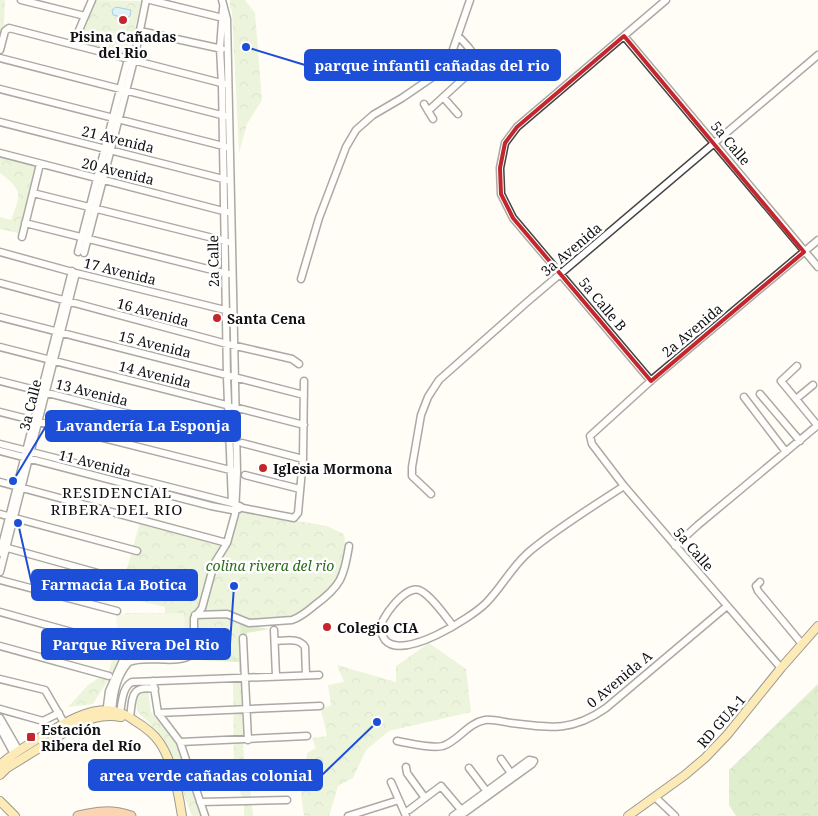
<svg xmlns="http://www.w3.org/2000/svg" width="818" height="816" font-family="'Noto Serif',serif">
<defs>
<pattern id="forest-crowns" width="20" height="18" patternUnits="userSpaceOnUse" patternTransform="scale(1.25)"><rect width="20" height="18" fill="#b9dc9c"/><path d="M2 6a3 3 0 1 1 6 0M12 15a3 3 0 1 1 6 0" fill="none" stroke="#9ebc85"/></pattern>
<pattern id="park-crowns" width="20" height="18" patternUnits="userSpaceOnUse" patternTransform="scale(1.25)"><rect width="20" height="18" fill="#d5ebbd"/><path d="M2 6a3 3 0 1 1 6 0M12 15a3 3 0 1 1 6 0" fill="none" stroke="#b6c8a1"/></pattern>
</defs>
<rect width="100%" height="100%" fill="#fffdf5"/>
<path fill="url(#forest-crowns)" d="M197 617 241 619 253 626 269 629 247 633 248 671 239 672V662L197 660Z
M818 684V816H736L729 805V770Z"/>
<path fill="url(#park-crowns)" d="M0 0H5L4 24 9 25 0 56Z
M91 0 141 1 129 56 76 41Z
M230 0H245L255 13 262 100 247 124 239 153 232 11 230 7Z
M0 156 37 167 22 234 0 229V217L11 220C21 195 23 190 0 173Z
M243 512 327 526 344 534C346 546 347 568 341 579 334 592 300 618 287 620 272 623 256 622 241 619L239 658H122L93 704 68 707 88 685 109 671 125 613H165V607L119 596 141 519 227 544 235 514Z
M429 643 466 669 471 712 389 731 366 750 353 778 338 786 329 816H304L301 794 307 753 316 748 312 738 327 736 321 709 331 705 328 685 344 682 337 665 396 682V666Z
M241 678 244 764 251 795 253 816H244V805L234 772 233 681Z
M148 690 151 712 176 744 207 816H192L181 788 172 758 155 729 137 711 136 696Z"/>
<path fill="#e6f2cf" d="M184 613 186 655H119L116 614Z"/>
<path fill="#b9e0f7" stroke="#3f96cf" d="M116 7 131 10 130 16 126 18 113 15 112 10Z"/>
<g fill="none" stroke-linecap="round" stroke-linejoin="round">
<defs>
<path id="minor" d="M21 0 85 16
M150 0 223 18
M223 8 220 48 222 86 227 378 232 503
M140 31 222 49
M624 36 818 267
M73 44 92 0
M0 50 5 31 9 28 225 84
M0 58 225 116
M0 89 227 147
M443 97 458 114
M424 104 433 119
M428 111 477 66C478 56 465 43 458 36
M0 122 227 180
M0 153 227 212
M33 193 229 242
M25 223 228 274
M22 237 40 164
M0 252 76 273 229 311
M78 252 128 59
M84 253 134 60 146 0
M301 279 319 218 346 147 356 130 373 115 402 98 440 72 450 58 470 0
M0 283 227 344 292 359 299 364
M0 317 304 395
M0 347 304 425
M797 366 781 381 818 426
M0 381 233 440
M651 381 513 218 501 194 500 168 505 143 517 127 666 0
M760 394 800 441
M744 397 786 452
M796 399 813 385
M0 412 234 471
M242 443 303 459
M0 444 236 504 243 508 294 518 298 513 303 459 304 381
M0 451 211 506 232 510 239 509
M245 475 300 489
M0 482 227 543
M431 494 412 476V467L421 415 428 397 439 380 526 303 818 55
M0 514 137 551
M675 546 698 525 818 425
M4 547 130 582
M0 553 72 271
M0 572 76 273
M0 580 117 611
M760 582 756 586 758 591 802 644
M0 612 111 643
M195 615 227 614 249 623 292 620C301 617 308 611 315 605 341 586 344 577 349 546
M453 626C446 617 430 594 419 590 405 585 379 620 380 630 381 633 384 638 385 640 403 661 471 618 486 603 502 587 512 566 530 551 559 527 592 507 624 486
M274 630 276 676
M243 638 248 740
M275 641C285 641 299 637 305 647L306 675
M0 646 109 676
M187 652 190 646V640
M781 668 624 486 592 444 590 436 654 378 818 240
M0 679 45 690 63 721
M153 681 158 713 180 742 205 816
M0 709 43 721 59 713
M120 713C122 703 122 687 132 682L319 675
M158 713 320 706
M106 714 109 691 124 658 136 654 187 652
M112 714C113 695 116 676 129 662 147 654 178 666 192 654L194 645V618L202 608 214 564 227 543 235 514 237 472 227 19 222 0
M130 717C133 697 130 685 155 689
M0 718 19 751
M0 728 14 754
M397 741C409 743 431 749 443 746 458 741 468 723 485 720 493 719 503 722 511 723 550 728 572 732 606 708L727 606
M180 742 307 736
M501 759 513 776
M406 767 407 773 425 798
M469 768 488 793
M190 772 292 768
M391 782 406 816
M655 797 675 816
M200 802 287 800
M409 810 441 786 463 812
M348 816 399 800
M453 816 529 760 534 761 532 764 460 816"/>
<path id="major" d="M0 765C12 753 29 745 44 735 63 724 84 710 107 710 117 710 127 715 135 721 145 727 154 734 160 743 172 761 179 795 182 816
M0 775 7 768 80 723C93 717 106 714 121 717
M0 801 15 816
M628 816 685 775 705 758 727 735 781 668 818 626"/>
<path id="highway" d="M78 816C98 811 112 810 131 816"/>
</defs>
<use href="#minor" stroke="#444" stroke-width="9"/>
<use href="#major" stroke="#222" stroke-width="10"/>
<use href="#highway" stroke="#222" stroke-width="11"/>
<use href="#minor" stroke="#fff" stroke-width="6"/>
<use href="#major" stroke="#f9d66b" stroke-width="8"/>
<use href="#highway" stroke="#f5a25d" stroke-width="9"/>
</g>
<path d="M0 0H818V816H0ZM624 36 804 252 651 381 513 218 501 194 500 168 505 143 517 127Z" fill="#fffdf5" fill-opacity=".55" fill-rule="evenodd"/>
<path fill="none" stroke="#c4262e" stroke-width="4" stroke-linejoin="round" d="M624 36 804 252 651 381 513 218 501 194 500 168 505 143 517 127Z"/>
<g fill="#c4262e" stroke="#fff" stroke-width="2">
<circle cx="123" cy="20" r="5"/>
<circle cx="217" cy="318" r="5"/>
<circle cx="263" cy="468" r="5"/>
<circle cx="327" cy="627" r="5"/>
<rect x="26" y="732" width="10" height="10" rx="2.5"/>
</g>
<g text-anchor="middle" dominant-baseline="central" stroke-width="5" stroke-linejoin="round" paint-order="stroke">
<g font-size="14" font-weight="bold" fill="#111" stroke="#fff" text-anchor="start">
<text x="123" y="36" text-anchor="middle">Pisina Cañadas<tspan x="123" dy="16">del Rio</tspan></text>
<text x="227" y="318">Santa Cena</text>
<text x="273" y="468">Iglesia Mormona</text>
<text x="337" y="627">Colegio CIA</text>
<text x="41" y="729">Estación<tspan x="41" dy="16">Ribera del Río</tspan></text>
</g>
<g font-size="14" fill="#111" stroke="#fff">
<text transform="translate(118 139) rotate(14)">21 Avenida</text>
<text transform="translate(731 143) rotate(50)">5a Calle</text>
<text transform="translate(118 171) rotate(14)">20 Avenida</text>
<text transform="translate(571 249) rotate(-40)">3a Avenida</text>
<text transform="translate(213 261) rotate(-91)">2a Calle</text>
<text transform="translate(120 271) rotate(14)">17 Avenida</text>
<text transform="translate(603 304) rotate(50)">5a Calle B</text>
<text transform="translate(153 312) rotate(15)">16 Avenida</text>
<text transform="translate(692 330) rotate(-40)">2a Avenida</text>
<text transform="translate(155 344) rotate(14)">15 Avenida</text>
<text transform="translate(155 374) rotate(14)">14 Avenida</text>
<text transform="translate(92 392) rotate(14)">13 Avenida</text>
<text transform="translate(30 405) rotate(-76)">3a Calle</text>
<text transform="translate(95 463) rotate(14)">11 Avenida</text>
<text transform="translate(694 549) rotate(49)">5a Calle</text>
<text transform="translate(619 679) rotate(-40)">0 Avenida A</text>
<text transform="translate(721 721) rotate(-49)">RD GUA-1</text>
</g>
<g font-size="14" font-style="italic" fill="#2f6b1f" stroke="#fff">
<text x="270" y="565">colina rivera del rio</text>
</g>
<g font-size="15" letter-spacing="1" fill="#111" stroke="#fff">
<text x="117" y="492">RESIDENCIAL<tspan x="117" dy="17">RIBERA DEL RIO</tspan></text>
</g>
</g>
<path fill="none" stroke="#1d4ed8" stroke-width="2" d="M246 47L305 65M13 481L46 426M18 523L32 585M234 586L230 644M377 722L322 775"/>
<g fill="#1d4ed8" stroke="#fff" stroke-width="2">
<circle cx="246" cy="47" r="5"/>
<circle cx="13" cy="481" r="5"/>
<circle cx="18" cy="523" r="5"/>
<circle cx="234" cy="586" r="5"/>
<circle cx="377" cy="722" r="5"/>
</g>
<g fill="#1d4ed8" stroke="#1d4ed8" stroke-width="2">
<rect x="305" y="50" width="255" height="30" rx="5"/>
<rect x="46" y="411" width="194" height="30" rx="5"/>
<rect x="32" y="570" width="165" height="30" rx="5"/>
<rect x="42" y="629" width="188" height="30" rx="5"/>
<rect x="89" y="760" width="233" height="30" rx="5"/>
</g>
<g font-size="15" text-anchor="middle" font-weight="bold" fill="#fff">
<text x="432" y="71">parque infantil cañadas del rio</text>
<text x="143" y="431">Lavandería La Esponja</text>
<text x="114" y="590">Farmacia La Botica</text>
<text x="136" y="650">Parque Rivera Del Rio</text>
<text x="206" y="781">area verde cañadas colonial</text>
</g>
</svg>
